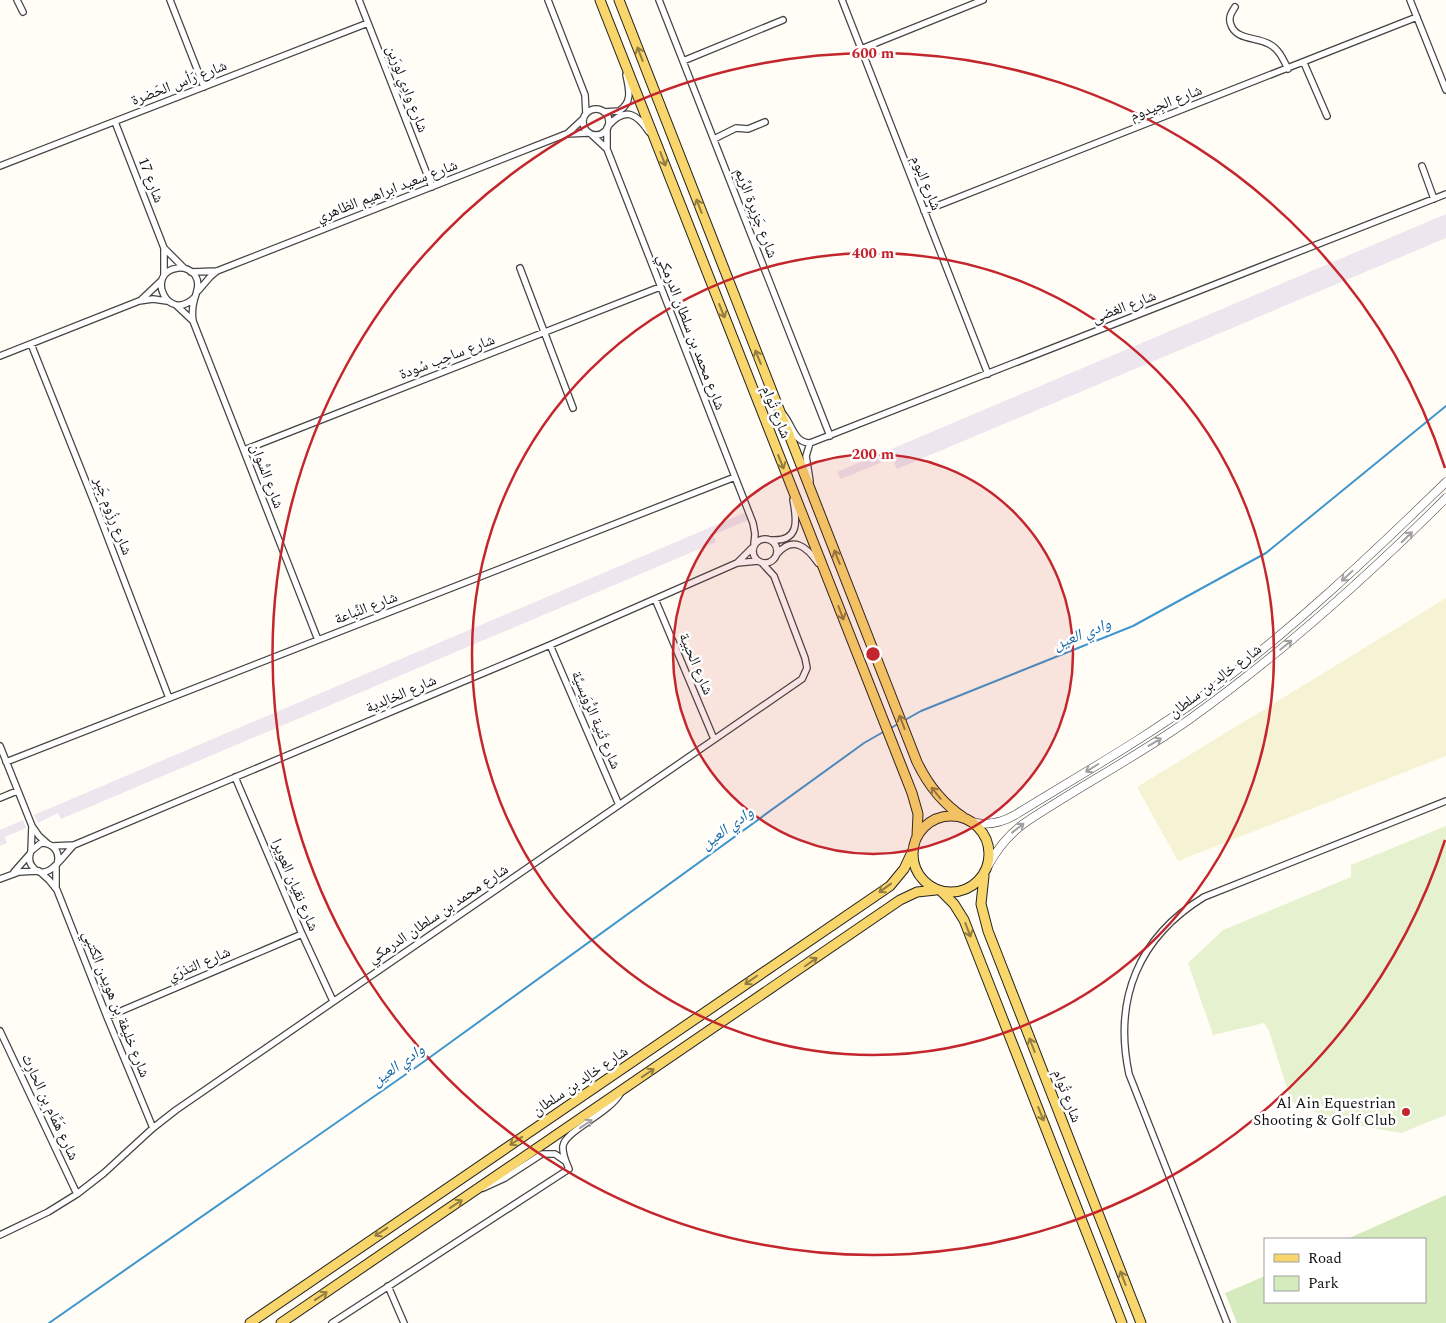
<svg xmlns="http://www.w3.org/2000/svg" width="1446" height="1323" font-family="Spectral,'Noto Naskh Arabic',serif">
<rect width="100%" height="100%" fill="#fffdf5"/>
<path fill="#eee6ef" d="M1446 214V238L897 469 892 458 841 479 837 472Z
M744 513 748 520 713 535 716 542 61 819 58 813 38 823 34 815Z
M23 820 26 828 5 837 7 843 0 846V830Z"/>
<path fill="#f6f3d4" d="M1446 598V756L1178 861 1137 787Z"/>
<path fill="#d5ebbd" d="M1446 1195V1323H1237L1225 1293 1265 1276V1302H1425V1239H1347Z"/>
<path fill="#e6f2cf" d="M1446 826V1115L1401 1133 1338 1122 1291 1101 1269 1031 1264 1023 1213 1035 1188 963 1223 930 1351 877V865Z"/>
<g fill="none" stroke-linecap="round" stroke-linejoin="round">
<path stroke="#3f96cf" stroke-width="2" d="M905 720 921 711 1133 626 1266 553 1446 406
M889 729 898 724
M49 1323 422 1063 864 743 885 731"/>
<defs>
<path id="minor" d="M17 0 23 12
M170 0 204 87
M359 0 432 187
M548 0 585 95 586 114
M659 0 830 436
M842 0 988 374
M1410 0 1446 90
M1235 7C1231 13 1228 18 1231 25 1236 40 1257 37 1269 44 1279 49 1283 59 1288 69
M861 49 983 0
M683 61 783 20
M1304 63 1327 116
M583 122a13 13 0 1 1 26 0a13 13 0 1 1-26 0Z
M604 112 619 111C633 102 629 89 626 75
M115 122 164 248V275
M608 126C626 106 637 114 649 132
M607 128V149L753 523 755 534 754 544
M568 133 583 119
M592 135 607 149
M714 139 736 128 748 129 765 122
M0 166 368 23
M1422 166 1434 199
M924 211 1417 17
M164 248 184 268
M520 268 573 408
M191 272 217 271 566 134 588 133
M198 291 210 277 217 271
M195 297C168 325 144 272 178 268 184 267 191 270 195 275 201 285 196 292 194 301 192 308 192 314 193 321L318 640
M141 300 161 281
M176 305 193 321
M31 344 96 507 169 698
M0 356 139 301 153 299 167 301
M783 414C792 424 794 443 810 443L1446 194
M244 450 660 287
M810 481 806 456 810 443
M753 551a12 12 0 1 1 24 0a12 12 0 1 1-24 0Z
M771 540C800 542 797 520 793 500
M777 554C793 535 807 547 818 563
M737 563 752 548
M655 599 714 739
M550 645 619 805
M0 746 32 826 39 836 48 844
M6 762 735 477
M235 777 302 934 333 1001
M0 798 17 791
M52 846 74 845 550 645 737 563 758 561
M31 851 32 826
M57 864C61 852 53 843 41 843L31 851C29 856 28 861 32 866 46 886 64 854 74 845
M56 866V888
M39 871 49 880 57 890 107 1017 153 1128
M14 872 29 855
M0 879 19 872 37 871
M107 1017 302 934
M0 1031 77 1194
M483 1188 505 1178 542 1154H555L565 1161
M0 1235 48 1212 77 1194 104 1173 153 1128 176 1110 802 679 807 668 805 658 774 576 762 563
M388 1286 404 1323
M332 1323 569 1169C566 1162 562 1154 563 1146 565 1131 608 1114 620 1094
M1227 1323 1129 1074C1113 998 1139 937 1204 897L1446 801"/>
<path id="tertiary" d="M973 822C988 826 1001 823 1015 815 1078 776 1144 739 1204 695 1291 631 1369 557 1446 482
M988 866C998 847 1009 834 1026 822 1080 786 1138 756 1190 719 1282 653 1366 578 1446 498"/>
<path id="primary" d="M600 0 912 793 918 814 917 836
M619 0 917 762C928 785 942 803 963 817
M913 854a38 38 0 1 1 76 0a38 38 0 1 1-76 0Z
M984 876 981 904 988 931 1141 1323
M941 891 954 904 964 920 1122 1323
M250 1323 890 886 904 869 913 850
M281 1323 900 900 917 892 936 890"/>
</defs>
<use href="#minor" stroke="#444" stroke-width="8"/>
<use href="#tertiary" stroke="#444" stroke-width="9"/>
<use href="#primary" stroke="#222" stroke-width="11"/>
<use href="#minor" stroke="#fff" stroke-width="5.5"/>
<use href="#tertiary" stroke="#fff" stroke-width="8"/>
<use href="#primary" stroke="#f9d66b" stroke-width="9"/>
</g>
<defs><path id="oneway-shaft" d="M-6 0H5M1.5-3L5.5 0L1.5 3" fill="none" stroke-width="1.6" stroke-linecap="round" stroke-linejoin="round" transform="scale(1.25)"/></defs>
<g stroke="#917d42">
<use href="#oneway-shaft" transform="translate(640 54) rotate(-111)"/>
<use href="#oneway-shaft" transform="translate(663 159) rotate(69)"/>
<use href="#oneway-shaft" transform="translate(699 206) rotate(-111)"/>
<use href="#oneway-shaft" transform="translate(722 311) rotate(68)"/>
<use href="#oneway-shaft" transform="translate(758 357) rotate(-112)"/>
<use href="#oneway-shaft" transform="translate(781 462) rotate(68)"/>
<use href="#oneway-shaft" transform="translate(837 557) rotate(-112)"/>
<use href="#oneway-shaft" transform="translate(841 613) rotate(69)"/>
<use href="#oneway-shaft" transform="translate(902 722) rotate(-111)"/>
<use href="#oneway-shaft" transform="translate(936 793) rotate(-129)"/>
<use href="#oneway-shaft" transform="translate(885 888) rotate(144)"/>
<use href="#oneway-shaft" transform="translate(968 930) rotate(69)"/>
<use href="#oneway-shaft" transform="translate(811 962) rotate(-35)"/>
<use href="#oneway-shaft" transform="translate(751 980) rotate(145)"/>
<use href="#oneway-shaft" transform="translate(1032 1045) rotate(-111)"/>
<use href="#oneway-shaft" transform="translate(648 1073) rotate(-34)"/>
<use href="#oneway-shaft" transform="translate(1041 1114) rotate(68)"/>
<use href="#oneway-shaft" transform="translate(516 1141) rotate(146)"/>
<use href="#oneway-shaft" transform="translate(456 1204) rotate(-34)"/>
<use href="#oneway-shaft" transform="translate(381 1232) rotate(146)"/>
<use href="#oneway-shaft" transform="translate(1123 1278) rotate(-111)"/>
<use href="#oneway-shaft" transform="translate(321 1296) rotate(-34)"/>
</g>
<g stroke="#a0a0a0">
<use href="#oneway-shaft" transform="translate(1407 537) rotate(-44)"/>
<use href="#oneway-shaft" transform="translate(1347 576) rotate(137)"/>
<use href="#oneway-shaft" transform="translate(1286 645) rotate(-39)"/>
<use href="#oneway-shaft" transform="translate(1155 742) rotate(-31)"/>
<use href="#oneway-shaft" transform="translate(1092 768) rotate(148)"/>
<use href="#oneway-shaft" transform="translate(1018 828) rotate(-38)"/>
<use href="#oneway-shaft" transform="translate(586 1124) rotate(-34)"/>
</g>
<circle cx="873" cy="654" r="200" fill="#c4262e" fill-opacity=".12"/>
<g fill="none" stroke="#c4262e" stroke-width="2.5">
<circle cx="873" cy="654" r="200"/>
<circle cx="873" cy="654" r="401"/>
<path d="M1445 840A601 601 0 1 1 1445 468"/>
</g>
<circle fill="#c4262e" stroke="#fff" stroke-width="2" cx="1406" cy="1112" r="5"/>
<g text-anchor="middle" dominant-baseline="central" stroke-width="5" stroke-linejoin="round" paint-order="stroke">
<g font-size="15" fill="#111" stroke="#fff">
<text transform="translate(179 83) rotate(-21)">شارع رَأس الحَضرة</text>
<text transform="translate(407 89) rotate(69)">شارع وادِي لورَين</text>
<text transform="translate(1166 103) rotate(-21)">شارع الجِيدوم</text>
<text transform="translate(151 180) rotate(69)">شارع 17</text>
<text transform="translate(926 183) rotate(68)">شارع البوم</text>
<text transform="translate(387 191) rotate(-21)">شارع سعيد ابراهيم الظاهري</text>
<text transform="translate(756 213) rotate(69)">شارع جَزِيرة الرِّيم</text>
<text transform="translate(1124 307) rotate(-21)">شارع الغضى</text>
<text transform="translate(691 332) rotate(69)">شارع محمد بن سلطان الدرمكي</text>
<text transform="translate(447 357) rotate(-21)">شارع ساحِب سُودة</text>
<text transform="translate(776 412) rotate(68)">شارع تُوام</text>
<text transform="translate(267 476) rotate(69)">شارع السُّوان</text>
<text transform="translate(113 516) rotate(69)">شارع رِزُوم جَبِر</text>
<text transform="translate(366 608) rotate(-21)">شارع النَّباعة</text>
<text transform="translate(696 664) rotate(67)">شارع الحبية</text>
<text transform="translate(1215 681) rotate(-37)">شارع خالِد بن سلطان</text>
<text transform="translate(401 694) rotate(-23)">شارع الخالِدية</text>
<text transform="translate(596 720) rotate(67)">شارع ثَنية الرُّوَيسيَّة</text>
<text transform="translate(295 885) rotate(67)">شارع نقيان العويرا</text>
<text transform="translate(438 914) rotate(-34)">شارع محمد بن سلطان الدرمكي</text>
<text transform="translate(199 964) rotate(-23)">شارع التذرّي</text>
<text transform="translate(116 1004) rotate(68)">شارع خليفة بن هويدن الكتبي</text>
<text transform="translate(580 1081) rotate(-34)">شارع خالِد بن سلطان</text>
<text transform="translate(1067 1096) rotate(69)">شارع تُوام</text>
<text transform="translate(50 1107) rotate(65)">شارع هَمَّام بن الحارِث</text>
</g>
<g font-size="15" fill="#111" stroke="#fff" text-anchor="end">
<text x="1396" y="1103">Al Ain Equestrian<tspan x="1396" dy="17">Shooting &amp; Golf Club</tspan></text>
</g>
<g font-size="16" font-style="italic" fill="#1768a6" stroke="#fff">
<text transform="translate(1082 634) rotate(-22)">وادي العين</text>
<text transform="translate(727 828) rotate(-36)">وادي العين</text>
<text transform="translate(398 1065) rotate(-35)">وادي العين</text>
</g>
</g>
<circle cx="873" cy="654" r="8" fill="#c4262e" stroke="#fff" stroke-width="2.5"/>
<g font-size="15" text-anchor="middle" font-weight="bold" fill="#c4262e" stroke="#fff" stroke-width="5" stroke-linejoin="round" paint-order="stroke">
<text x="873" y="58">600 m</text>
<text x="873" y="258">400 m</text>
<text x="873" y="459">200 m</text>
</g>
<rect x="1264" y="1238" width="162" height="65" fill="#ffffff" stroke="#a0a0a0"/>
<rect x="1274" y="1254" width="25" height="8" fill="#f9d66b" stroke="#a0a0a0"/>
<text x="1308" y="1263" font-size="15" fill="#111111">Road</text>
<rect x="1274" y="1276" width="25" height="15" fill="#d5ebbd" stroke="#a0a0a0"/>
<text x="1308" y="1288" font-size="15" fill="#111111">Park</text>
</svg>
